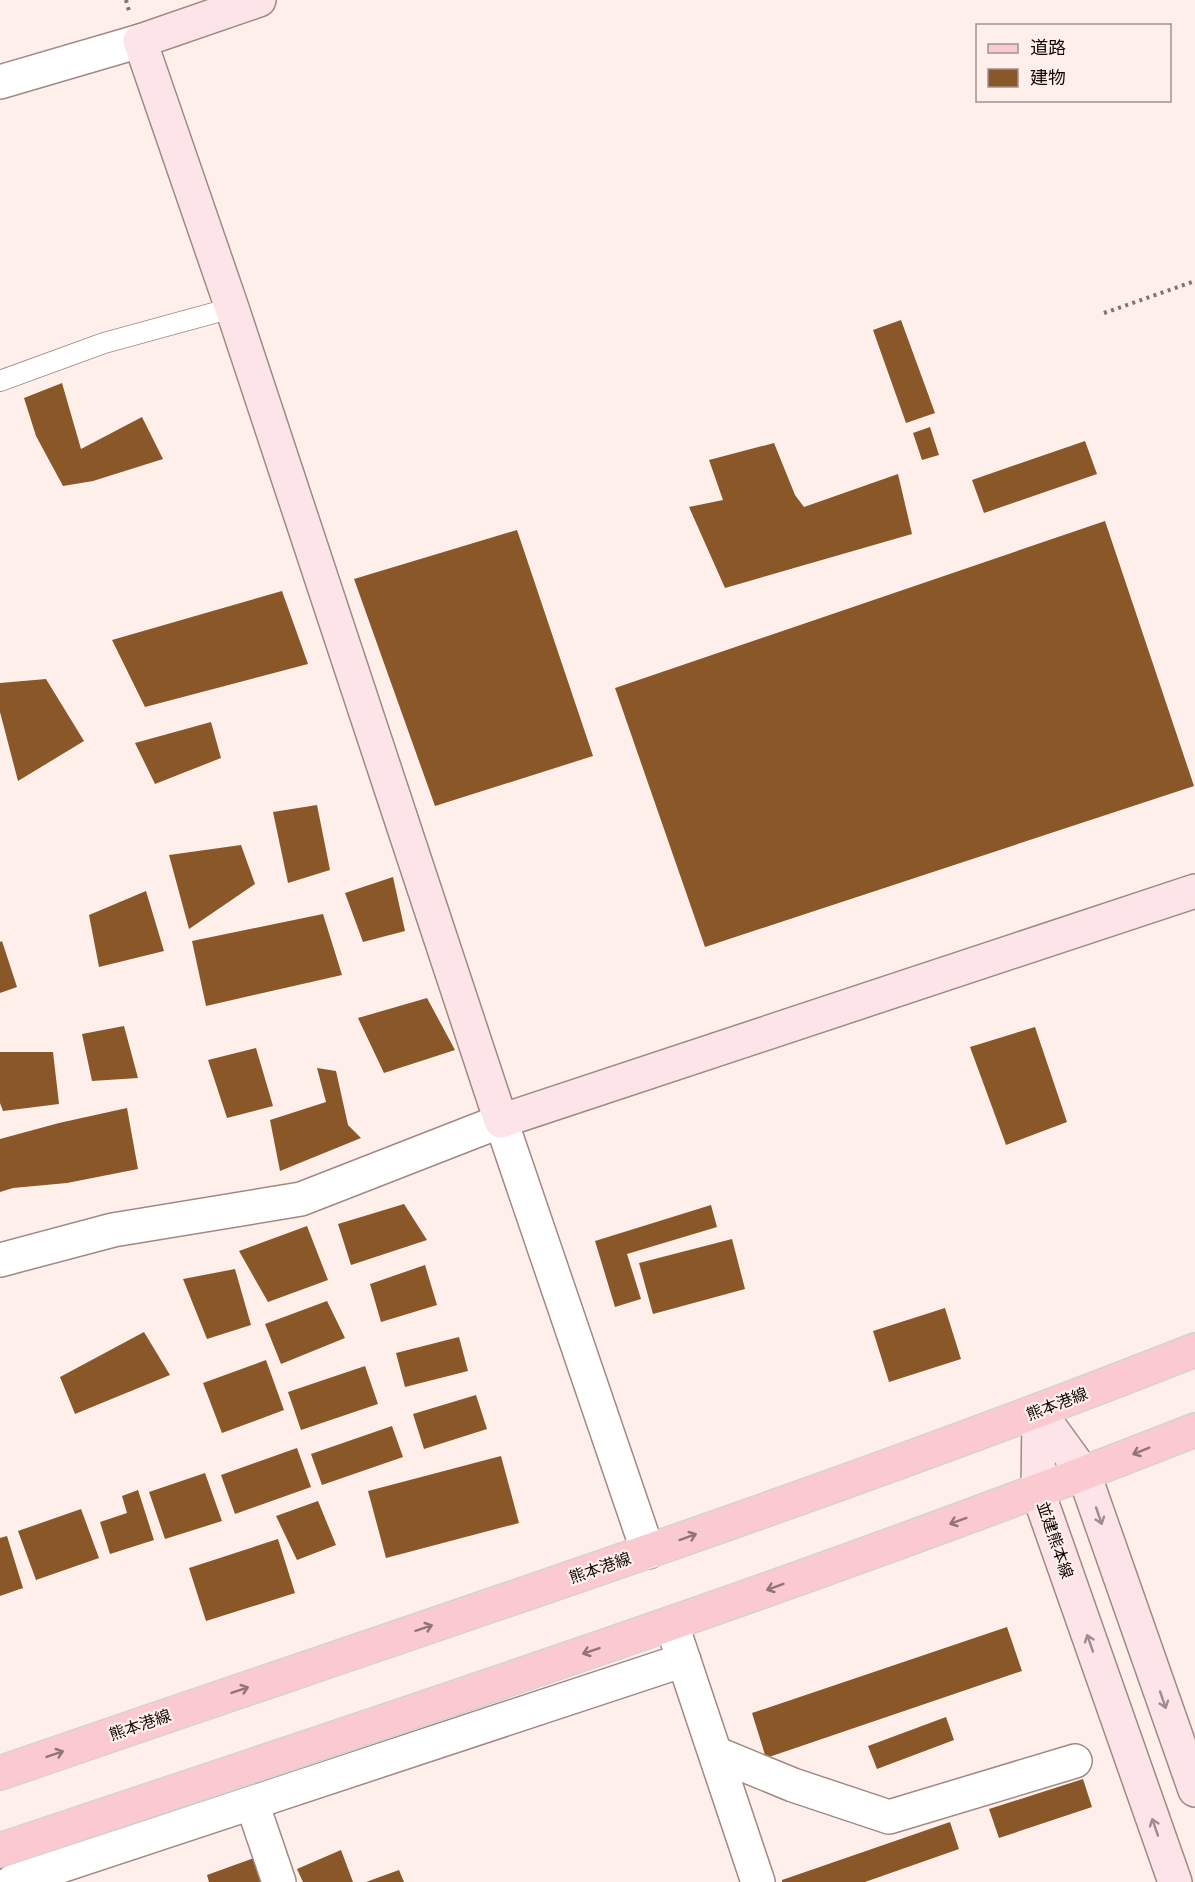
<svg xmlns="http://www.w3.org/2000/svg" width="1195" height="1882" font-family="'DM Sans','Noto Sans JP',sans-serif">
<rect width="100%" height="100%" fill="#ffefeb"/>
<path fill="#895728" d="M901 320 935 413 906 423 873 330Z
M62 383 81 449 142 417 163 459 93 481 63 486 36 436 24 398Z
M930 427 939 455 922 460 913 433Z
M1085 441 1097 474 984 513 972 480Z
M774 443 795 495 804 507 898 474 912 534 725 588 689 507 723 500 709 460Z
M1105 521 1194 786 705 947 615 688Z
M517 530 593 756 435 806 354 579Z
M282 591 308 664 145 707 112 640Z
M46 679 84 741 18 781 0 712V683Z
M211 722 221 758 155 784 135 743Z
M317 805 330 870 288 883 273 812Z
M241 845 255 884 189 929 169 855Z
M393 877 405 931 363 942 345 893Z
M146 891 164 951 99 967 89 915Z
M323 914 342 975 206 1006 192 941Z
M2 941 17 987 0 993V942Z
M427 998 455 1050 384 1073 358 1018Z
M124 1026 138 1078 92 1081 82 1034Z
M1035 1027 1067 1122 1006 1145 970 1047Z
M256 1048 273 1106 227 1118 208 1060Z
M0 1052H53L59 1104 3 1111 0 1103Z
M317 1068 336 1071 348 1125 361 1138 280 1171 270 1120 326 1102Z
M127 1108 138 1169 67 1183 13 1188 0 1192V1139L59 1123Z
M404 1204 427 1240 351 1265 338 1224Z
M711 1205 717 1227 627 1254 641 1299 615 1307 595 1241Z
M307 1226 328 1280 268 1302 239 1251Z
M732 1239 745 1289 653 1314 639 1263Z
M425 1265 437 1305 381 1322 370 1284Z
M235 1269 251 1325 207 1339 183 1279Z
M327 1301 345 1338 281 1364 265 1324Z
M945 1308 961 1359 889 1382 873 1331Z
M144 1332 170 1375 75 1414 60 1377Z
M459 1337 468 1371 405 1387 396 1353Z
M266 1360 284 1410 222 1433 203 1383Z
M365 1366 378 1404 301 1430 288 1392Z
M476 1395 487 1429 424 1449 413 1414Z
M392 1426 403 1457 322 1485 311 1454Z
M297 1448 311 1487 235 1514 221 1475Z
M501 1456 519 1523 386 1558 368 1491Z
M205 1473 222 1521 165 1539 149 1492Z
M138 1490 154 1540 110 1554 100 1522 127 1513 122 1496Z
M318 1501 336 1545 297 1560 276 1516Z
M81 1509 99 1558 36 1580 18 1531Z
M7 1536 23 1588 0 1596V1538Z
M278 1539 295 1593 206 1621 189 1568Z
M1007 1627 1022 1671 766 1758 752 1713Z
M946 1717 954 1740 877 1769 868 1746Z
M1083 1779 1092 1807 999 1838 989 1809Z
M950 1822 959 1849 865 1882H782V1880Z
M341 1850 353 1882H303L297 1869Z
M254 1858 262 1882H209L207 1875Z
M399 1870 404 1882H366Z"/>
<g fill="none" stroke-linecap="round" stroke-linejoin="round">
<defs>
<path id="lane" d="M0 381 104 343 232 308"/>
<path id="street" d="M0 82 140 41
M0 1260 113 1230 301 1199 501 1121 648 1552
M677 1640 758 1882
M715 1753 793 1785 889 1817 1075 1761
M252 1803 279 1882
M12 1882 684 1660"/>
<path id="secondary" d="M259 0 140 41 232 308 501 1121 1195 891
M1039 1412 1038 1492 1175 1882
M1039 1412 1084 1474 1195 1790"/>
<path id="primary" d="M0 1773C400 1635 802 1505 1195 1350
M0 1850C400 1716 802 1585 1195 1430"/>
</defs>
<use href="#lane" stroke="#a08983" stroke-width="22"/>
<use href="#street" stroke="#a08983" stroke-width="36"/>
<use href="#secondary" stroke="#a08983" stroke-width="36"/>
<use href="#primary" stroke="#d4d3d2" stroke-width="36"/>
<path stroke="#807471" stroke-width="4" stroke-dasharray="3 4.5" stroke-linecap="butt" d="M126 0 129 11
M1104 313 1195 281"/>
<use href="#lane" stroke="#fff" stroke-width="20"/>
<use href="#street" stroke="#fff" stroke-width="33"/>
<use href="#secondary" stroke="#fde4e8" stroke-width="33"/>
<use href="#primary" stroke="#fbcad1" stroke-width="33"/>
</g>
<defs><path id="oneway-shaft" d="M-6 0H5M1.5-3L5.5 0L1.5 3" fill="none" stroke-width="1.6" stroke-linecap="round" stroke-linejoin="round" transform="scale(1.5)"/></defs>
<g stroke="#927376">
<use href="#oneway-shaft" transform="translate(1141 1451) rotate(158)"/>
<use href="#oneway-shaft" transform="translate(958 1521) rotate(160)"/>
<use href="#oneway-shaft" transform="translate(688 1537) rotate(-20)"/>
<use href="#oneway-shaft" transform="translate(775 1587) rotate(160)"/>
<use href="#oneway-shaft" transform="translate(424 1628) rotate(-19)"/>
<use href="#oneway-shaft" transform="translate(591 1651) rotate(161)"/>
<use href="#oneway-shaft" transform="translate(240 1690) rotate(-19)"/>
<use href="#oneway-shaft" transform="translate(55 1754) rotate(-19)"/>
</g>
<g stroke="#9f8c8e">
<use href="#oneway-shaft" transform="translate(1099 1516) rotate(71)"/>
<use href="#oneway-shaft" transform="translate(1090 1643) rotate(-109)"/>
<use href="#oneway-shaft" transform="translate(1163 1700) rotate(71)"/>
<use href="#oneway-shaft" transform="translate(1155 1827) rotate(-109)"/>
</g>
<g text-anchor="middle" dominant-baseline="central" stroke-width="4.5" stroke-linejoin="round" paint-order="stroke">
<g font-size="16" fill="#110907" stroke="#ffefeb">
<text transform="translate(1057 1404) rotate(-21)">熊本港線</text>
<text transform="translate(1055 1540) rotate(71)">並建熊本線</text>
<text transform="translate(600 1568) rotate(-19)">熊本港線</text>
<text transform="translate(140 1725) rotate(-19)">熊本港線</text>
</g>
</g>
<rect x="976" y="24" width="195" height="78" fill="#ffefeb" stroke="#a09390" stroke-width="1.5"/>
<rect x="988" y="44" width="30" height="9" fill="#fbcad1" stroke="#a09390" stroke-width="1.5"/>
<text x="1030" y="54" font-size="18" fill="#110907">道路</text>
<rect x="988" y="69" width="30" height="18" fill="#895728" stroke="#a09390" stroke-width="1.5"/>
<text x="1030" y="84" font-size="18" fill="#110907">建物</text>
</svg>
